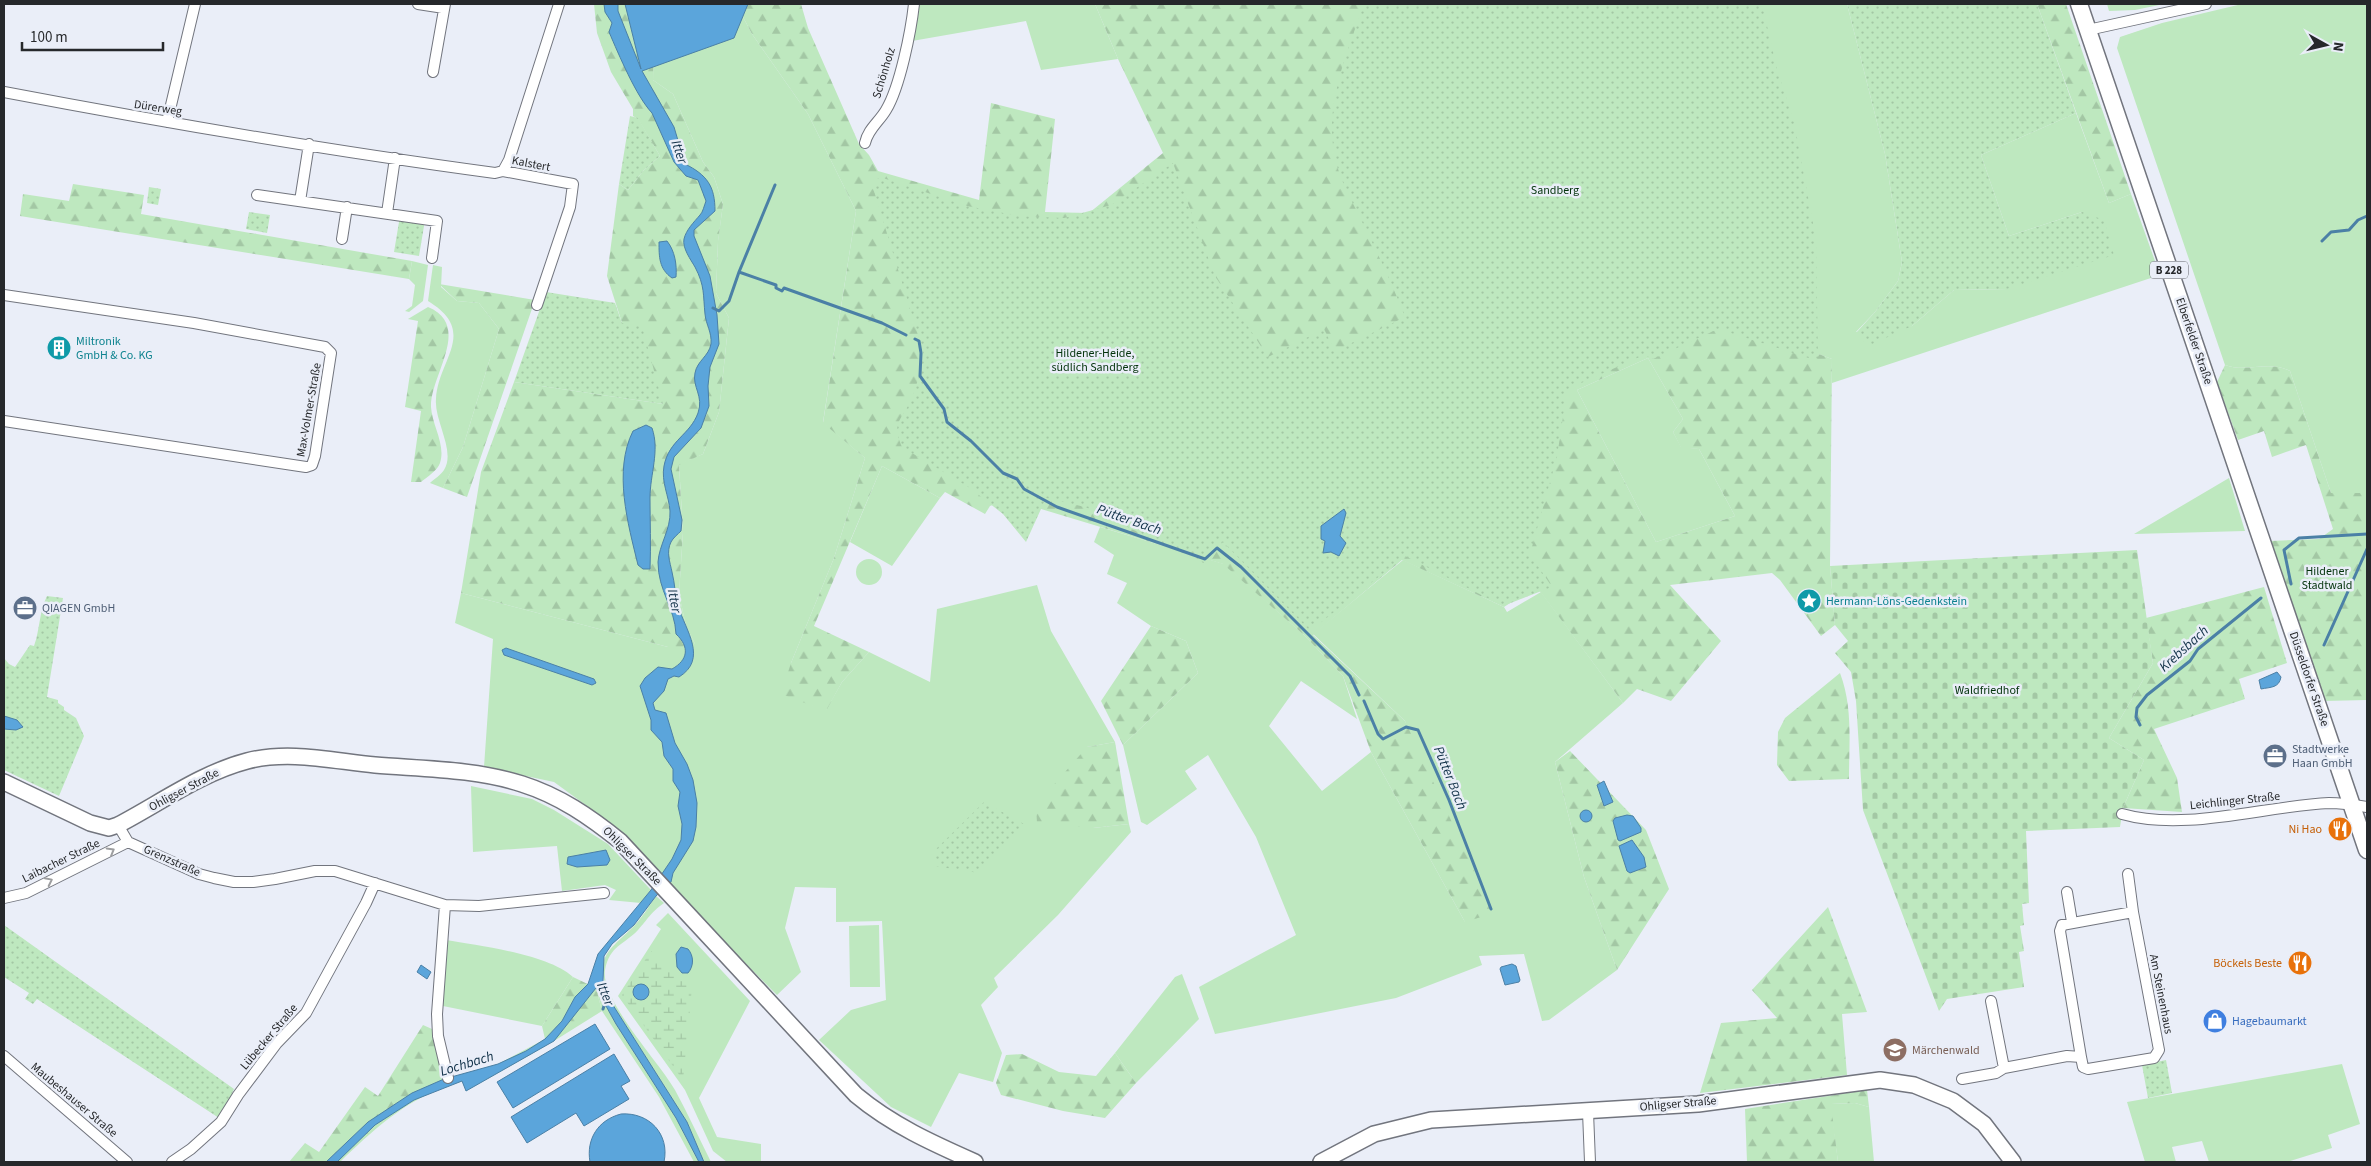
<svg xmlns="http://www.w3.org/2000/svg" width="2371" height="1166" font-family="'Source Sans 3',sans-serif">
<defs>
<pattern id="forest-firs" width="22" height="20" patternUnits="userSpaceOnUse" patternTransform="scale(1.25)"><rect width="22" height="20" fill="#bee8bf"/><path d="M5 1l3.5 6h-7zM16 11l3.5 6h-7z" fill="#a3c7a4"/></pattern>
<pattern id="wetland-marsh" width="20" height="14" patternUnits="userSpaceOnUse" patternTransform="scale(1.25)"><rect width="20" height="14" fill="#bee8bf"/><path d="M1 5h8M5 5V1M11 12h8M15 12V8" fill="none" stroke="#a3c7a4"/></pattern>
<pattern id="cemetery-stones" width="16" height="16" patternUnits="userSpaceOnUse" patternTransform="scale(1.25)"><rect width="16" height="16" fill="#bee8bf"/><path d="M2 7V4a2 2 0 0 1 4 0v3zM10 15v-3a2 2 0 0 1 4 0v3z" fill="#a3c7a4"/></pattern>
<pattern id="park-dots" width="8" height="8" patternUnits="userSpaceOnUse" patternTransform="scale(1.25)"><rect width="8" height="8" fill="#bee8bf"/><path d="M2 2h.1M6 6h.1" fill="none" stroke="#a3c7a4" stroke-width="1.8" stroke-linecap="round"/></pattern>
</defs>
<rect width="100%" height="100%" fill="#eaeef8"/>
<path fill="#bee8bf" d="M654 4H736L752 34 808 114 856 211 823 422 865 458 834 558 791 663 812 705 826 710 842 682 869 652 930 682 937 609 1037 585 1051 631 1115 742 1087 747 1093 828 1129 824 1131 832 1058 915 994 978 998 987 981 1005 1002 1053 993 1082 959 1073 931 1127 891 1107 819 1040 851 1010 886 1000 882 921 836 922V888L795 887 785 928 801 972 777 995 719 937 676 890 602 817 554 782 484 767 493 639 455 623 461 593 668 647 695 644 686 626 679 594 683 532 679 464 703 454 719 412 729 318 716 293 718 241 723 204 714 177 703 162 673 94 653 80Z
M919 4H1095L1118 59 1041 70 1026 21 912 41Z
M1429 4H1847L1885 154 1902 262 1898 281 1875 312 1856 332 1912 326 1954 290 2007 289 2082 212 2009 236 1981 155 2076 113 2109 203 2131 194 2160 275 1832 383V359L1715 316Z
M2107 4H2164L2135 10 2109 11Z
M2242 4H2367V493H2331L2290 371C2269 360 2246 373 2225 365L2117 48 2120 37 2162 23Z
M412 261 428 265 423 301 409 312 405 311 412 306 415 285 409 279Z
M433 265 442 267 441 287 457 301 479 303 499 329 463 447 443 488 430 483C434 479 441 475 444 470 456 451 434 421 436 399 438 359 479 332 428 301Z
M1648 358 1683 419 1673 432 1681 447 1699 449 1735 516 1656 542 1577 390Z
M882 466 940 498 892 566 850 542Z
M2229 478 2245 531 2134 534Z
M1100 527 1224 564 1304 635 1343 676 1357 719 1301 681 1269 726 1322 791 1371 752 1465 922 1405 721 1313 634 1403 560 1504 607 1507 612 1541 592 1623 703 1555 762 1584 877 1617 970 1549 1020 1542 1021 1524 954 1479 956 1482 965 1396 998 1215 1034 1199 987 1296 935 1256 837 1208 755 1185 771 1197 789 1147 825 1141 822 1123 745 1198 673 1186 641 1151 626 1117 603 1127 583 1107 574 1114 555 1094 542Z
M856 572a13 13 0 1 1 26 0a13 13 0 1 1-26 0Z
M471 786 532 799 554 810 608 844 651 890 641 903 609 900 616 890 605 885 562 891 557 846 473 852Z
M656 896 664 903C649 914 649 918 638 930 624 945 610 945 605 970 600 1000 660 1063 675 1090 688 1114 699 1138 711 1162H704L687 1122 611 1002C595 959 602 956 633 927 642 918 649 906 656 896Z
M668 913 750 1001 699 1098 717 1137 761 1144V1162H727L713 1151 685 1090 618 996 661 929 656 925Z
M879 925 880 987H850L849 926Z
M446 940C480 946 548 954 573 977L542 1026 443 1006Z
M1182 974 1199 1019 1136 1083 1115 1053 1175 977Z
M596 988 616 1024 676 1118 699 1162H694L659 1097 602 1011Z
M2342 1064 2360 1124 2328 1135 2332 1148 2287 1162H2209L2202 1141 2172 1147 2176 1162H2145L2127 1102Z
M1855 1103 1869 1107 1874 1162H1838L1830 1104Z"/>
<path fill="url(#forest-firs)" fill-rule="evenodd" d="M594 4H654L653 80 673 94 703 162 714 177 723 204 718 242 716 293 729 318 719 412 703 454 679 465 683 532 679 594 686 626 695 644 692 649 668 647 461 593 481 472 514 382 663 404 622 323 607 276 619 184 628 190 643 171 660 156 638 119 633 116V109L611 72 597 33Z
M736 4H801L808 28 859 144 869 155 878 171 979 200 991 103 1055 119 1045 212 1089 213 1163 153 1118 59 1095 4H1429L1715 315 1832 359 1830 566 1835 625 1821 636 1780 580 1772 573 1670 585 1721 641 1671 701 1637 689 1623 703 1536 586 1504 607 1402 560 1313 635 1405 721 1494 913 1465 922 1371 752 1343 676 1304 635 1223 564 1008 499 990 506 985 514 945 492 940 498 882 466 814 626 869 652 842 682 826 711 781 694 791 663 834 558 865 458 823 423 856 211 808 114 752 34ZM1648 358 1683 419 1673 432 1681 448 1699 449 1735 516 1656 542 1577 390Z
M2037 4H2066L2131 194 2109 203Z
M73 184 144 195 141 214 412 261 409 279 20 216 23 194 69 201Z
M439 284 535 300 467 497 443 488 463 447 499 329 479 303 457 301Z
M428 307C473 326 430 375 431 407 432 425 446 445 440 463 438 470 427 477 421 482H411L421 411 405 407 418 321 408 319Z
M2225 365C2246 373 2269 360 2290 371L2331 493H2367V700L2324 701 2270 541 2319 539 2333 529 2306 445 2272 457 2264 431 2238 440 2217 382Z
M2264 587 2287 663 2239 679 2245 699 2154 729 2177 778 2182 812 2123 808 2144 760 2109 738 2153 663 2146 618Z
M1151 626 1186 641 1198 673 1123 745 1101 701Z
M1840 673C1853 707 1849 743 1849 779L1789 781 1777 765 1778 732 1785 718Z
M1115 742 1129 824 1093 828 1037 823 1036 805 1087 747Z
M1570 751 1646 830 1669 889 1617 970 1584 877 1555 762Z
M1828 907 1867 1012 1842 1014 1847 1075 1700 1093 1721 1023 1777 1018 1752 990Z
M573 977 596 988 602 1011 554 1041 466 1091 463 1081 454 1084 452 1077 498 1064 545 1039 542 1026Z
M423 1025 432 1029 446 1087C404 1101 371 1132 340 1162H289L305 1143 319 1152 365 1087 378 1096Z
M1115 1053 1136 1083 1105 1118 1063 1111 1001 1095 996 1083 1006 1055 1022 1054 1059 1072 1096 1076Z
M1867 1090 1869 1107 1855 1103 1831 1104 1838 1162H1747L1745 1109Z"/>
<path fill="url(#wetland-marsh)" d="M651 951 692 987 683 1080 622 995Z"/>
<path fill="url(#cemetery-stones)" d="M2137 550 2153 663 2109 738 2144 760 2123 808 2120 827 2026 831 2029 903 2022 904 2024 925 2020 926 2024 951 2019 952 2024 987 1947 999 1939 1011 1863 810 1856 701 1851 672 1835 653 1848 641 1835 625 1830 566Z"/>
<path fill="url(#park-dots)" d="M1364 4H1762L1777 69 1794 122 1816 239 1818 361 1718 329 1653 359 1644 355 1570 388 1567 390 1557 457 1530 554 1552 587 1503 606 1405 556 1310 631 1223 542 1208 565 1085 507 1046 498 1026 542 1003 514 970 488 902 447C892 424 899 423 909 404 917 389 921 368 923 351L874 191 878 178H883L967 206 1019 216 1064 218 1111 205 1173 163 1215 276 1268 357 1324 329 1335 351 1405 317C1393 286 1379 256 1364 226 1353 202 1338 179 1334 152 1325 102 1348 50 1364 4Z
M1847 4H2037L2076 113 1981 155 2009 236 2082 212 2104 220 2114 255 2007 289 1954 290 1912 326 1868 346 1856 333 1875 312 1898 281 1902 262 1885 154Z
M630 116 638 118 660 156 643 171 628 190 619 184Z
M149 187 161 189 158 205 147 203Z
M249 212 270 215 267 233 246 229Z
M400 216 425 220 419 256 394 252Z
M546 292 615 303 622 323 642 326 663 404 514 382Z
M47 596 63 598 47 697 58 700V703L64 707V710L76 718 84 736 59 796 4 770V658L9 664 15 667 30 645 34 646C40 629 39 612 47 596Z
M984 802 1024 824 979 873 934 866V851Z
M4 925 234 1089 232 1093 234 1094 219 1118 37 999 33 1004 25 999 29 993 4 977Z
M2166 1060 2172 1093 2148 1098 2142 1065Z"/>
<path fill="#5ba5db" stroke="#4b80a6" d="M604 4H618V11L641 69 625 4H748L734 38 642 71 674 127 685 164C707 175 715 186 715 211L694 230V236L710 276 717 315 719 344 710 367 708 386 709 406 701 428 674 457 671 469 682 520 681 531C678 534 673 538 671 542 666 552 670 562 672 572 675 584 675 595 678 606 686 631 708 659 679 677L674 676 668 679 664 691 653 703 655 710 666 713 675 743 687 764 693 780 697 803 696 827 693 841 673 873 671 882 656 896 634 925 612 944 604 956 603 981 611 1002 687 1122 704 1162H699L676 1118 616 1024 596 988 554 1041 466 1091 462 1081 414 1100 375 1125 337 1162H326L368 1122 412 1093 444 1079 498 1064 526 1051 545 1039 562 1021 575 997 588 984 598 954 651 890 672 859 681 840 682 824 678 806 680 792 673 781V769L664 756 662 742 651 730V720L640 686 645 678 658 667 672 669C688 660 690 647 676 634 675 608 658 591 658 562 659 545 671 529 670 511 669 496 661 482 664 466 669 440 690 435 698 413 704 396 692 387 695 373 697 361 709 356 711 344 712 332 706 325 705 314 703 295 705 286 695 267 691 260 682 248 684 239 686 230 694 222 700 215 703 212 704 206 706 201L698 180 686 176 674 162 652 113C636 96 619 55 609 32L612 23 605 12Z
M667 241C675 251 677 265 676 277L672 278C659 269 659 257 659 242Z
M646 425 652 428C660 451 650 474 650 498 650 522 651 545 650 569H643L638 565C628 524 613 471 633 431Z
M1344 509 1346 513 1340 536 1346 543 1339 556 1331 552 1323 553 1325 541 1321 539V526Z
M506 648 594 679 596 683 592 685 504 655 502 650Z
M2277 672 2281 677C2279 688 2271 687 2261 689L2259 680Z
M4 716 17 720 23 727 16 730 4 729Z
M1604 781 1613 802 1604 806 1597 785Z
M1580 816a6 6 0 1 1 12 0a6 6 0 1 1-12 0Z
M1627 815 1633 816 1641 828V832L1620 841 1618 840 1613 821 1615 818Z
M1632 840 1644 857 1646 867 1630 873 1627 871 1619 846Z
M606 850 610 860 607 865 577 867 567 864 568 857Z
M681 947 688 949C694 956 694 966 688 973H682L677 967 676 954Z
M1512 964 1516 966 1520 980 1519 982 1505 985 1500 969 1501 967Z
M421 965 431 972 427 979 417 972Z
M633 992a8 8 0 1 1 16 0a8 8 0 1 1-16 0Z
M595 1024 610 1049 513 1108 497 1082Z
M614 1054 630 1081 621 1086 629 1099 584 1126 576 1113 527 1143 511 1117Z
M621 1114C649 1112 670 1134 664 1162H590C586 1139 598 1120 621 1114Z"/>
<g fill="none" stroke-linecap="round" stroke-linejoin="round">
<path stroke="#4b80a6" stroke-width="3" d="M2322 241 2331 232 2349 230 2358 220 2367 216
M739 272 775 185
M713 308 719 311 729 301 739 272 776 285V288L782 291 784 288 882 323 906 335
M915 339 919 341 921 353 920 376 944 409 947 422 971 441 1003 473 1017 479 1024 489 1057 507 1205 559 1217 548 1241 567 1350 676 1359 695
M2291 584 2284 550 2299 538 2367 534
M2324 645 2367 549
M1364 701 1378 734 1383 739 1406 727 1418 730 1449 800 1491 909
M2140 725 2136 717 2137 708 2147 695 2190 661 2198 649 2261 598
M603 1009 606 1000"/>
<defs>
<path id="minor" d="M418 4 444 8
M2088 30 2206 4
M433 72 445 4
M4 92C167 123 331 151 495 173L503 171 573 184 570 207 537 305
M167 122 195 4
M865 143C868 129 879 122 886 110 900 87 911 31 914 4
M503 171 509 160 559 4
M257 195 437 221 432 258
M300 201 309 144
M387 213 395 158
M342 239 347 207
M4 295 194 323 325 347 331 353 315 456 312 465 306 467 4 421
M2122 814C2185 832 2264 806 2329 803 2341 803 2355 805 2367 807
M118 825 128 842 199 874 214 878 234 882H253L275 879 315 871H335L445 905 479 906 604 893
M2128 874 2133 912
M2067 892 2072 922
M4 898 26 893 128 842
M445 905 437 1014 438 1036 448 1078
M1991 1001 2004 1068
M4 1056 127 1162
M1962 1079 1996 1073 2004 1068 2067 1056 2081 1057 2083 1067 2088 1069 2154 1058 2159 1050 2133 912 2062 925 2060 931 2081 1057
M1588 1112 1590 1162
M172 1162 191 1149 221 1122 238 1095 277 1043 306 1013 366 903 375 883"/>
<path id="secondary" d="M4 782 90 823 109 828 118 825C160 803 201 773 247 761 289 750 333 761 375 765 424 769 476 769 522 784 560 796 590 817 620 841L856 1095C892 1125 932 1143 975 1162
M1321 1162 1374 1134 1431 1120 1698 1104 1880 1080 1914 1085 1953 1101 1984 1124 2013 1162"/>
<path id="primary" d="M2079 4 2367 850"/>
</defs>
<use href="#minor" stroke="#72757e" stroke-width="12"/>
<use href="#secondary" stroke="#72757e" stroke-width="18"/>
<use href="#primary" stroke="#72757e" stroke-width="19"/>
<use href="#minor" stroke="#fff" stroke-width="10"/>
<use href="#secondary" stroke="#fff" stroke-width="15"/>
<use href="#primary" stroke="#fff" stroke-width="16"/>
</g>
<defs><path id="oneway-chevron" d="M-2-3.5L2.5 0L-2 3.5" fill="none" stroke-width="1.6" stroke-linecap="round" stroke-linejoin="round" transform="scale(1.25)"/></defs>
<g stroke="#9d9ea0">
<use href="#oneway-chevron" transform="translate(111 851) rotate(-30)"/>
<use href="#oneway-chevron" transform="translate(49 881) rotate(-26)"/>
</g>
<defs>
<symbol id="building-disc" viewBox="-11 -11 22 22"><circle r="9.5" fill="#0f9aa8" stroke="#eaeef8"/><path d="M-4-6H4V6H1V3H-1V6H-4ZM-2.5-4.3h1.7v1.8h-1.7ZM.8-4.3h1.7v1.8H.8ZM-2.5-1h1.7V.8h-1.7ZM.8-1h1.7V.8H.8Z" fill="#fff"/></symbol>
<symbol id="sight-disc" viewBox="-11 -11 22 22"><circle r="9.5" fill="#0f9aa8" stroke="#eaeef8"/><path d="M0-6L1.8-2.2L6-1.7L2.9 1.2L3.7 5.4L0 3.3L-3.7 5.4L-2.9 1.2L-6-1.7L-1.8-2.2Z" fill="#fff"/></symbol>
<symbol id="office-disc" viewBox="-11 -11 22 22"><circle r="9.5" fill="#5c6f8a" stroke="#eaeef8"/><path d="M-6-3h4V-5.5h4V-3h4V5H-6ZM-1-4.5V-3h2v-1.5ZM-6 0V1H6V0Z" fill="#fff"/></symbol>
<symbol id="restaurant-disc" viewBox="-11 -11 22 22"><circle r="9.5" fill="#e8710a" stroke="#eaeef8"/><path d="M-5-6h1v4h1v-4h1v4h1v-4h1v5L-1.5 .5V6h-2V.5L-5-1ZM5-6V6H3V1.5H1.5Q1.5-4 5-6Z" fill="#fff"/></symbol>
<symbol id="shop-disc" viewBox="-11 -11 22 22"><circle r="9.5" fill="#3f7fe0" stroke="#eaeef8"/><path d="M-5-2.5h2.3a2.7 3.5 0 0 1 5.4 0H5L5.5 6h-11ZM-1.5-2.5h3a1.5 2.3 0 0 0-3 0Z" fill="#fff"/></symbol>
<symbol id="school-disc" viewBox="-11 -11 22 22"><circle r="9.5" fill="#8d6e63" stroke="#eaeef8"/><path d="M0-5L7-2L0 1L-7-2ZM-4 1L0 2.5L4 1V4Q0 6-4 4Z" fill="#fff"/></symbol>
</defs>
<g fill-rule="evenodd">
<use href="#building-disc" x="45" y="334" width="28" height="28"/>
<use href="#sight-disc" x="1795" y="587" width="28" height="28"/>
<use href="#office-disc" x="11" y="594" width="28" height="28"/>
<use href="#office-disc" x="2261" y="742" width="28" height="28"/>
<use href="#restaurant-disc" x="2326" y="815" width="28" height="28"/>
<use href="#restaurant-disc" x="2286" y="949" width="28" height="28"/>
<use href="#shop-disc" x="2201" y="1007" width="28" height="28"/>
<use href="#school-disc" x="1881" y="1036" width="28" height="28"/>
</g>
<g text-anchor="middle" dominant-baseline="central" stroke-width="5" stroke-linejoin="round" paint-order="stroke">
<rect fill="#eaeef8" stroke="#616368" stroke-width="1" x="2150" y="261.5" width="38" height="17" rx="4"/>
<g font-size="11" font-weight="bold" fill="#26282b">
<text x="2169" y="270">B 228</text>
</g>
<g font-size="12" fill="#26282b" stroke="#eaeef8">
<text transform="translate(884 73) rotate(-73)">Schönholz</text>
<text transform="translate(158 108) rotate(9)">Dürerweg</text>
<text transform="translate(531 164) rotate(11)">Kalstert</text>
<text transform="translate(2194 341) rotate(71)">Elberfelder Straße</text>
<text transform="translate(309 410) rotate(-80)">Max-Volmer-Straße</text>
<text transform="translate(2309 679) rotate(71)">Düsseldorfer Straße</text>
<text transform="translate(184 790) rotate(-28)">Ohligser Straße</text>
<text transform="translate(2235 801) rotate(-6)">Leichlinger Straße</text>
<text transform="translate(632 856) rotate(45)">Ohligser Straße</text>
<text transform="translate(61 861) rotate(-26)">Laibacher Straße</text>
<text transform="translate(172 861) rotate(24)">Grenzstraße</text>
<text transform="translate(2161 994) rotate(79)">Am Steinenhaus</text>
<text transform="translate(269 1037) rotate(-50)">Lübecker Straße</text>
<text transform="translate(74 1100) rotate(40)">Maubeshauser Straße</text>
<text transform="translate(1678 1104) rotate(-5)">Ohligser Straße</text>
</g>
<g font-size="12" fill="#03330b" stroke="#eaeef8">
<text x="1555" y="190">Sandberg</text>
<text x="1095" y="353">Hildener-Heide,<tspan x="1095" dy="14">südlich Sandberg</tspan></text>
<text x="2327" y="571">Hildener<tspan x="2327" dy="14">Stadtwald</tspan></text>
<text x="1987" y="690">Waldfriedhof</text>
</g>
<g font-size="12" fill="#0d838f" stroke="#eaeef8" text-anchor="start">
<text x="76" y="341">Miltronik<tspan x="76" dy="14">GmbH &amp; Co. KG</tspan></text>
<text x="1826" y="601">Hermann-Löns-Gedenkstein</text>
</g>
<g font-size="12" fill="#4e5e75" stroke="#eaeef8" text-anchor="start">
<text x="42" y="608">QIAGEN GmbH</text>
<text x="2292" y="749">Stadtwerke<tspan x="2292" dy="14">Haan GmbH</tspan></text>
</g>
<g font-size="12" fill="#c56008" stroke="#eaeef8" text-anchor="end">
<text x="2322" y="829">Ni Hao</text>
<text x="2282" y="963">Böckels Beste</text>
</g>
<g font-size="12" fill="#366cbe" stroke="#eaeef8" text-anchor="start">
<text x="2232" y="1021">Hagebaumarkt</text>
</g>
<g font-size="12" fill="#785e54" stroke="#eaeef8" text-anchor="start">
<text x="1912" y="1050">Märchenwald</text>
</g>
<g font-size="14" font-style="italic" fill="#103047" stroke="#eaeef8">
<text transform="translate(679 152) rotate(71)">Itter</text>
<text transform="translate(1129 520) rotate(19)">Pütter Bach</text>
<text transform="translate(674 601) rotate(79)">Itter</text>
<text transform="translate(2184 649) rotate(-42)">Krebsbach</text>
<text transform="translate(1450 778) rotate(68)">Pütter Bach</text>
<text transform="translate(605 994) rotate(67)">Itter</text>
<text transform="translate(467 1064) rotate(-17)">Lochbach</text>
</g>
</g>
<rect width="2371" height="1166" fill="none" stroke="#26282b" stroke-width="10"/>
<g transform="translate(2326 45) rotate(98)" stroke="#eaeef8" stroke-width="4" paint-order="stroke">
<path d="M0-4L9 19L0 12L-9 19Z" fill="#26282b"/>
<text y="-8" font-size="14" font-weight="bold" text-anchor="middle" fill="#26282b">N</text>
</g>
<path d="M22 42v8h141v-8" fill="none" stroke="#26282b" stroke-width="2.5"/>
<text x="30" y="42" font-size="15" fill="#26282b" stroke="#eaeef8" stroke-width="4" paint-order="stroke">100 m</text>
</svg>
